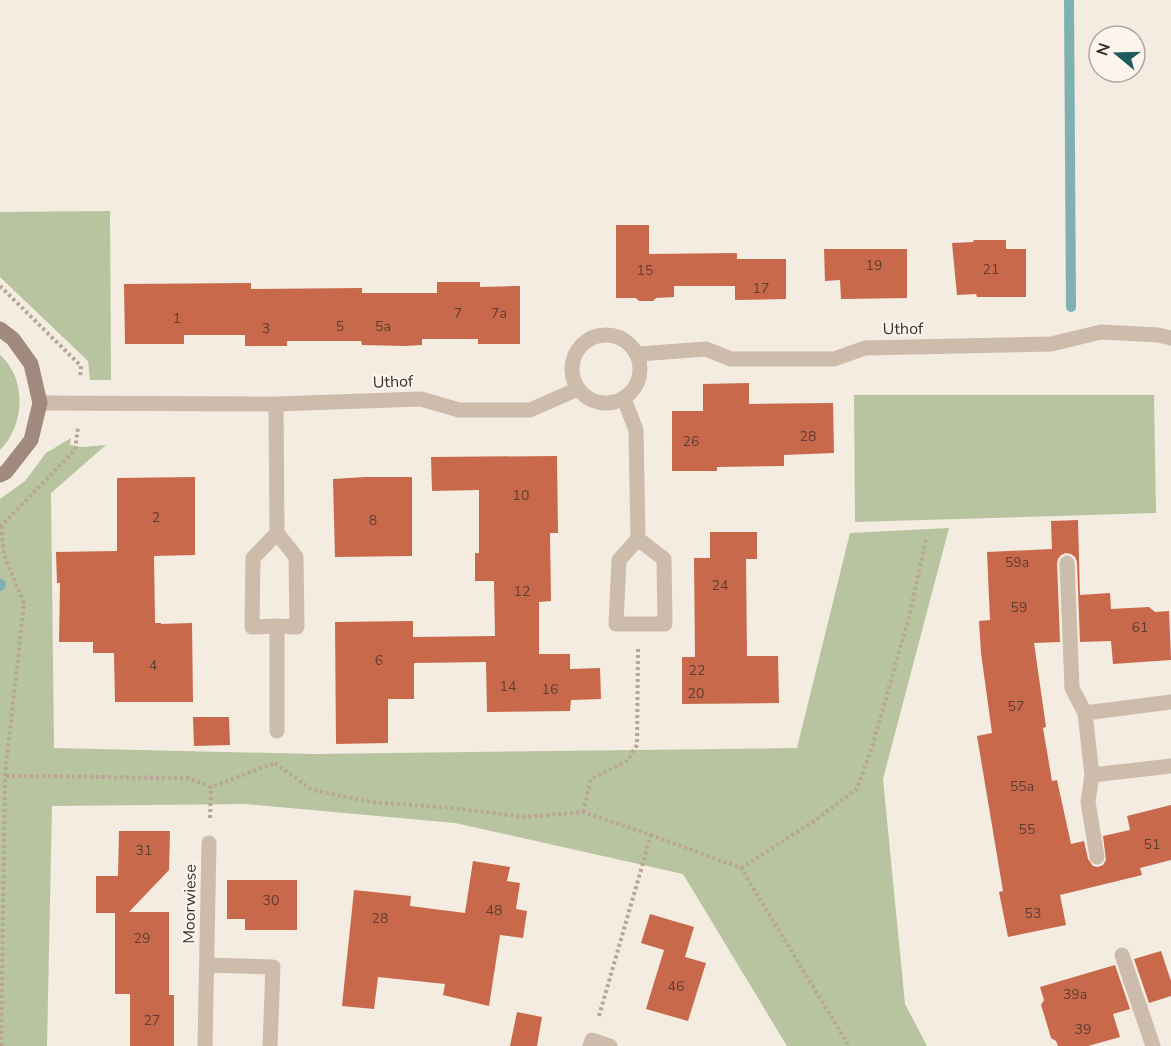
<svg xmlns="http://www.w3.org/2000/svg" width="1171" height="1046" font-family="'Nunito Sans',sans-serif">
<rect width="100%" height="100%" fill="#f4ebe1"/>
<path fill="#b8c4a0" d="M110 211 111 380H90L88 361 0 277V212Z
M0 355C27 378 25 426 0 450Z
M854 395H1154L1156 513 855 522Z
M71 438 70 445 83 447 106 445 51 493 54 748 315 754 797 748 850 533 949 528 883 779 905 1004 927 1046H787L683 874 455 823 245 804 52 806 47 1046H0V499L25 481 46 453Z"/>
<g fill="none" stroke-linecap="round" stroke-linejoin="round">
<path stroke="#7fb0b2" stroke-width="10" d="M1069 0 1071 307
M0 586 1 584"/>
</g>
<path fill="#c8694b" d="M616 225H649V254L737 253V259H786V299L735 300V286H674V297L656 298 653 301H639L636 298H616Z
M974 240H1006V249H1026V297H977L976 294 957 295 952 243 973 242Z
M824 249H907V298L841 299 840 280 825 281Z
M437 282H480V287L520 286V344H478V339H422V345L404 346 362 345 361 341H287V346H245V335H184V344H125L124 284 251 283V289L362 288V293H437Z
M749 383V404L833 403 834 453 784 455V466L717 467V471H672V411H703V384Z
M557 456 558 533H550L551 601 539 602V654H570V669L600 668 601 699 571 700 570 711 487 712 486 662 414 663V699H388V743L336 744 335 622 413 621V637L495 636 494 581H475V553H479V490L432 491 431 457Z
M195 477V555L154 556 155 623H161V624L192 623 193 702H115L114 653H93V642H59L60 583H57L56 552 117 551V478Z
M365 477H412V556L335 557 333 479Z
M1078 520 1080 595 1110 593 1111 609 1149 607 1155 612 1169 611 1171 660 1113 664 1111 641 1080 642 1077 562 1075 557 1071 554 1066 553 1061 555 1058 559 1057 563 1060 642 1034 643 1046 727 1043 728 1052 781 1057 780 1071 844 1084 841 1088 859 1093 866 1098 867 1103 865 1106 860 1103 836 1130 830 1127 816 1171 805V860L1140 868 1142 875 1060 895 1066 925 1008 937 999 892 1003 891 977 736 992 733 981 653 979 621 990 620 987 552 1052 549 1051 521Z
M710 532H757V559H746L747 656H778L779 703 682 704V657H695L694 558H710Z
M193 717H229L230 745 194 746Z
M119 831H170L169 870 129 912H169V995H174V1046H130V994H115V913H96V876H118Z
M473 861 510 867 507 881 520 883 516 909 527 911 523 938 500 935 489 1006 443 995 445 984 378 977 374 1009 342 1006 354 890 411 896 410 906 465 913Z
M227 880H297V930H245V919H227Z
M650 914 694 927 685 957 706 963 688 1021 646 1009 664 950 641 943Z
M1161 951 1171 981V996L1149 1003 1134 959Z
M1115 965 1130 1009 1113 1014 1120 1037 1088 1046H1058L1056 1041 1051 1038 1046 1021 1041 1005 1044 1000 1040 987Z
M517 1012 542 1017 537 1046H510Z"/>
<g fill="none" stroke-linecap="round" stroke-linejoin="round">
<path stroke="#b9a596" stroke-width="4" stroke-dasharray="3 3" stroke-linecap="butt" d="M0 286 81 366 80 378
M0 527 75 450 78 427
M275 763 312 790 372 802 452 808 525 817 583 812 651 835 741 868 849 1046
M6 776 188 778 211 787 275 763
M583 812 591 779 627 761 637 745 638 647
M210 818 211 787
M741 868 814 821 857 789 872 747 909 617 926 539
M599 1016 651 835
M1 1046 5 776 24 603 4 555 1 526"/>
<path stroke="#cdbbac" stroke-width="15" d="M1067 563 1072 688 1085 713
M1092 775 1088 802 1097 857
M1122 955 1153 1046"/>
<path stroke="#cdbbac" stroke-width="15" d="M572 369a34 34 0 1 1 68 0a34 34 0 1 1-68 0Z
M638 354 706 349 731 359H834L865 348 1051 344 1101 332 1158 335 1171 338
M624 399 636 430 638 539 619 560 616 624H665L664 559 638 539
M40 403 276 404 421 399 459 410H530L578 389
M276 404 277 533 253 558 252 627 277 626V731
M277 626 297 627 296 557 277 533
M1171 702 1085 713 1092 775 1171 766
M207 965 273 967 270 1046
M205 1046 209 843
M590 1046 592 1040 610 1046"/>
<path stroke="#a18a7d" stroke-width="15" d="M0 329 13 339 31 364 40 403 31 440 6 472 0 475"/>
</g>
<g text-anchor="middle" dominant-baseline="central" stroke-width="4.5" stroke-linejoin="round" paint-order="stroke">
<g font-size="14" fill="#5e3e33">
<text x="874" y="265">19</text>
<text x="991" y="269">21</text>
<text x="645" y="270">15</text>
<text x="761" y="288">17</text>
<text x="458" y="313">7</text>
<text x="499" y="313">7a</text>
<text x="177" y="318">1</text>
<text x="340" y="326">5</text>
<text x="383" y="326">5a</text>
<text x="266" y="328">3</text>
<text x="808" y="436">28</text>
<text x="691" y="441">26</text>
<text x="521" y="495">10</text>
<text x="156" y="517">2</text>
<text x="373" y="520">8</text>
<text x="1017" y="562">59a</text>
<text x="720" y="585">24</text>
<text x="522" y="591">12</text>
<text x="1019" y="607">59</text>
<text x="1140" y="627">61</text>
<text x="379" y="660">6</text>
<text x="153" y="665">4</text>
<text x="697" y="670">22</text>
<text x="508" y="686">14</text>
<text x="550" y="689">16</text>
<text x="696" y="693">20</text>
<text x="1016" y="706">57</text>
<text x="1022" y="786">55a</text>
<text x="1027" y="829">55</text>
<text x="1152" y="844">51</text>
<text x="144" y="850">31</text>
<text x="271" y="900">30</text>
<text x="494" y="910">48</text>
<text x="1033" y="913">53</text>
<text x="380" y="918">28</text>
<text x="142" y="938">29</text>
<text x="676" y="986">46</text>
<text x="1075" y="994">39a</text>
<text x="152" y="1020">27</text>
<text x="1083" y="1029">39</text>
</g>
<g font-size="16" fill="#3b302b" stroke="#fbf5ee">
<text transform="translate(903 329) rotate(-1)">Uthof</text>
<text transform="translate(393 382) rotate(-2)">Uthof</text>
<text transform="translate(190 904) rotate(-89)">Moorwiese</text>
</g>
</g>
<g transform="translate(1117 54) rotate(289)"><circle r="28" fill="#fbf5ee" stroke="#aea6a0" stroke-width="1.5"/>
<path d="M0-4.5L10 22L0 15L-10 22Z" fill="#1f5a5e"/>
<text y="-9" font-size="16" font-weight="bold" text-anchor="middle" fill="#3b302b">N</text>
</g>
</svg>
